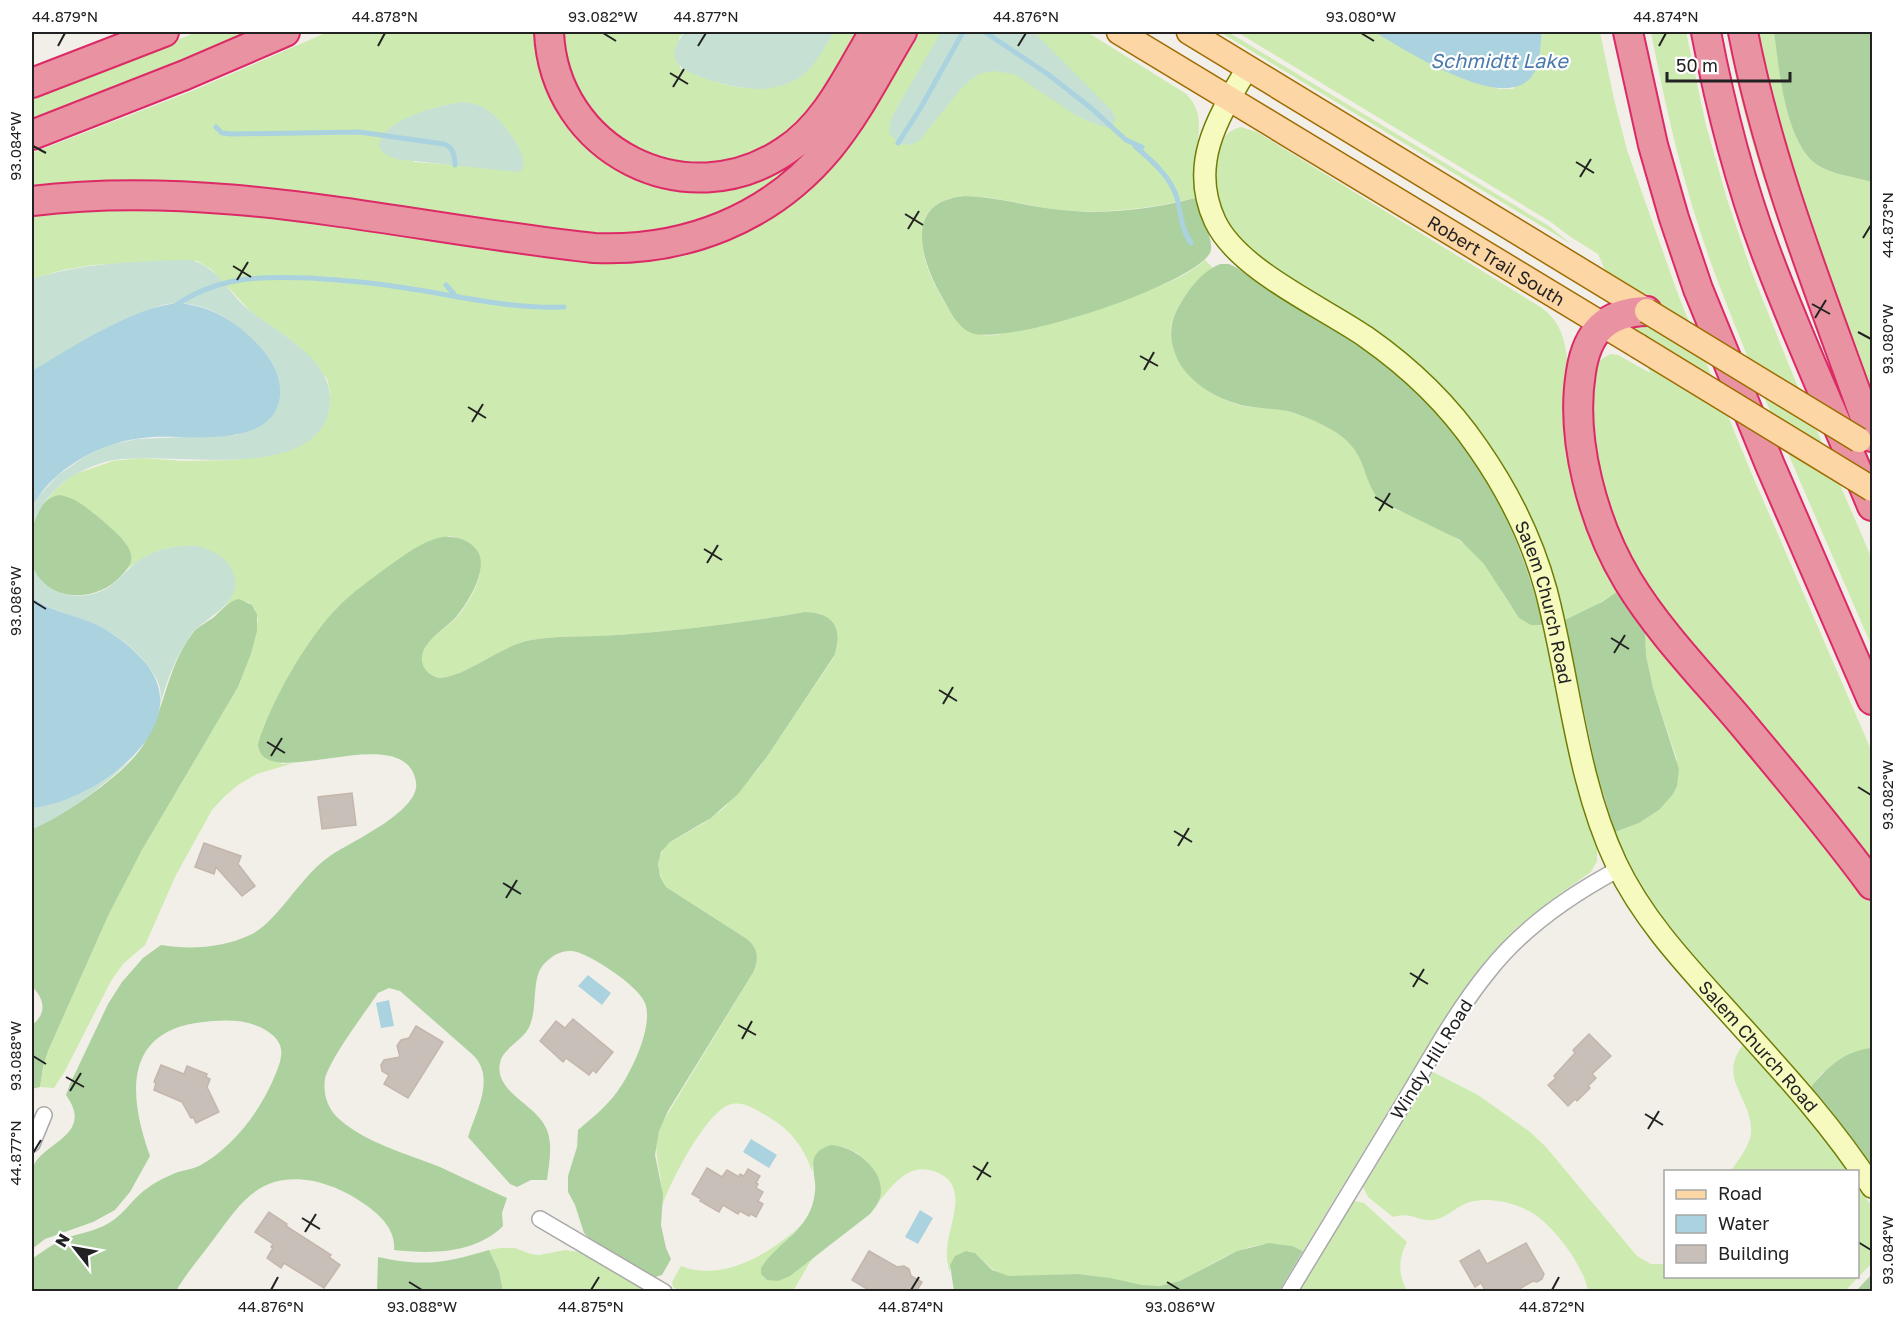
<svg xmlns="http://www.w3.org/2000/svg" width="1904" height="1323" font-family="'Golos Text',sans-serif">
<rect width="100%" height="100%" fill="#f2efe9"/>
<path fill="#cdebb0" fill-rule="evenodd" d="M197 32H251L180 62 32 120V98Z
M328 32H540L542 54 637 174 787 161 816 150 726 217 642 239 32 192V153L192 91ZM462 102 478 105 496 117 455 165 414 162 390 129C412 114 436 106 462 102Z
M560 32H685L679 38 680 68 723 84 742 88 798 78 811 67 834 32H861L828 88 786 138 734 164 680 166 617 141 573 88Z
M919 32H1087L1185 93C1209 115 1195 142 1194 169 1193 179 1194 188 1195 198 1148 209 1099 215 1051 209 1024 205 983 193 957 197 945 198 929 207 925 219 918 240 925 266 935 285 946 306 956 325 979 334 989 338 1005 333 1015 331 1057 323 1097 311 1137 295 1160 286 1186 277 1205 260L1213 268C1195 280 1178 302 1172 322 1169 333 1172 342 1176 353 1187 382 1219 402 1250 407 1260 408 1271 408 1282 410 1306 415 1332 426 1350 444 1367 461 1366 486 1384 502 1391 509 1403 512 1412 516 1440 529 1464 539 1484 563 1498 580 1516 630 1543 625L1574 775 1597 849V861L1591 872 1547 903 1514 930 1493 952 1471 979 1444 1019 1303 1251C1265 1234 1234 1251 1201 1270 1190 1276 1179 1283 1167 1285 1138 1290 1107 1275 1077 1274 1054 1273 1027 1282 1005 1275 986 1270 982 1254 968 1251 957 1256 949 1259 950 1273 948 1265 946 1258 947 1250 948 1223 974 1180 929 1170 905 1165 890 1189 877 1204 897 1161 814 1116 812 1172 805 1149 791 1130 770 1118 760 1112 745 1101 732 1104 707 1108 666 1189 660 1213 661 1206 663 1198 662 1190 660 1163 651 1153 661 1125L754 971C759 959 756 948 747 939L666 887 658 870 659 858 665 846 670 842 704 823 724 808 759 768 834 657 833 622 820 614 805 612C743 623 681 630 618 635 590 637 560 635 531 640 500 646 468 676 439 678 426 675 417 663 423 650 430 636 446 629 456 618 479 591 500 545 449 536L362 586 335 610 309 643 281 764 294 763 257 774 238 785 224 797 212 810 176 875 145 945 123 964 111 981 65 1071 54 1088 40 1087 43 1067 48 1051 108 916 142 850 238 687 251 654 258 620 255 609 248 602 229 603 224 608C254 569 214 542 175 547 156 549 141 558 126 570L129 567 126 543 102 521 93 513 48 499 42 505 57 488 75 474 113 461 141 458 185 461 229 460 259 457 298 447 329 411 330 393 327 379 306 354 287 337 251 312 211 269 197 261H167L93 265 63 270 32 279V211L167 205 644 258 846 149 856 136Z
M1220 32H1228L1549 226 1571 244Z
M1237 32H1374L1448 72 1466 80 1500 89H1513L1539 59 1542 32H1600L1614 99 1627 150 1679 297 1751 472 1872 752V874L1673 632 1612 531 1589 414 1595 366 1603 358 1611 354 1618 355 1650 373 1598 254 1569 236 1551 222Z
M1651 32H1686L1706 125 1727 199 1751 270 1793 375 1872 559V647C1820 526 1765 405 1718 282 1687 201 1667 116 1651 32Z
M1727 32H1736L1820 331C1780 235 1745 135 1727 32Z
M1750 32H1774C1780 67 1785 146 1819 166 1834 175 1855 177 1872 182V417L1784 168Z
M1241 127 1257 132 1542 308C1563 324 1565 342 1568 366L1621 589 1617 592 1587 611 1565 620C1533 491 1472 391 1358 319 1326 298 1256 262 1236 233 1219 209 1214 185 1218 156 1221 141 1225 131 1241 127Z
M1645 628 1872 902V1048L1866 1049 1822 1073 1811 1087C1784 1056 1756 1025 1728 994 1683 944 1640 895 1615 832L1639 823 1659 810 1677 760 1653 688 1646 655Z
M1743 1045 1805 1115 1848 1171H1731C1738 1160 1749 1147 1751 1134 1754 1098 1716 1080 1743 1045Z
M1433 1072 1478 1095 1529 1131 1546 1147 1637 1256 1651 1264H1665L1666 1276H1858V1185L1872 1207V1263L1845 1291H1588C1584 1266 1552 1223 1529 1211 1513 1203 1493 1198 1475 1201 1458 1203 1449 1218 1433 1220 1418 1222 1412 1211 1393 1217L1368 1197 1363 1187Z
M1354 1201 1364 1203 1407 1242C1398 1259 1398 1274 1407 1291L1305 1292 1301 1288Z
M803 1223 764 1263 761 1274 767 1280 794 1273 823 1248 810 1262 793 1291H680L673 1287 672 1282 681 1266C724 1283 773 1252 803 1223Z
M500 1248H515L531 1254 539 1255 565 1250 580 1252 645 1289V1292L503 1291 499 1271 489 1250Z"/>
<path fill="#add19e" d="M1774 32H1872V182C1855 177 1834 175 1819 166 1785 146 1779 67 1774 32Z
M965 196C998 197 1030 207 1062 210 1106 215 1153 209 1195 198 1198 212 1216 241 1210 253 1193 285 1002 349 969 332 956 325 949 309 942 297 920 259 903 201 965 196Z
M1220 264H1229L1237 268C1280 299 1328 323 1371 355 1466 424 1515 513 1543 625H1531L1519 618 1484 564 1460 540 1380 501C1360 477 1369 455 1337 433 1323 424 1307 417 1291 412 1276 408 1261 409 1246 406 1217 400 1182 380 1174 350 1170 338 1170 326 1175 314 1184 295 1200 272 1220 264Z
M59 495C76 497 89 510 102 520 111 529 129 541 131 555 133 563 127 569 122 575 98 603 46 604 32 565 32 541 28 502 59 495Z
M442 537C455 536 468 539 476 549 491 566 468 603 456 617 447 627 434 634 426 646 417 659 423 674 439 678 468 676 499 646 531 640 560 635 590 637 618 635 681 630 743 623 805 612 835 613 843 629 834 656L766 758 738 794 711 818 670 842 661 852 658 864 660 876 666 887 747 939C758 949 759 957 754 971L668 1111 659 1131 655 1155 663 1194 661 1225 666 1248 671 1259 662 1275 655 1277 592 1241 584 1233 575 1205 568 1192V1176L577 1147 578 1130C592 1118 606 1107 617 1092 631 1073 654 1026 645 1003 639 986 589 953 572 951 561 950 551 956 544 964 531 978 538 1006 530 1025 524 1041 503 1047 500 1063 494 1093 537 1104 547 1130 553 1146 549 1164 547 1180H531L517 1187 510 1184 468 1137C476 1111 496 1078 473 1055L400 991 389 988 378 993C365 1013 330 1058 325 1079 323 1093 327 1107 337 1117 364 1143 406 1153 440 1167 462 1177 484 1188 507 1198L502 1213 503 1226C475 1254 431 1254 394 1250 396 1229 379 1214 363 1203 334 1182 287 1168 256 1191 240 1202 228 1220 216 1236 203 1254 187 1272 176 1291H32V1259C43 1251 53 1244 66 1238 80 1233 96 1231 109 1223 125 1214 134 1196 149 1187 157 1181 168 1176 178 1172 185 1170 192 1169 199 1166 233 1148 262 1109 276 1073 285 1052 284 1040 262 1028 242 1018 218 1020 196 1023 120 1035 131 1103 150 1156L130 1192 115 1210 93 1222 45 1239 32 1249C32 1231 32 1212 32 1193 32 1186 30 1177 32 1170 39 1142 96 1137 66 1095L70 1084 108 1004 122 982 143 958 161 945C190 950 222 948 250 935 277 923 301 875 330 856 350 842 421 811 416 782 405 716 261 796 258 744 271 701 307 638 339 606 354 591 370 580 386 568 403 556 422 541 442 537Z
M1621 589 1645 628 1646 655 1653 688 1679 769 1677 786 1673 794 1659 810 1639 823 1615 832 1596 769 1565 620 1602 602Z
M239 599 252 605 257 614V631L251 654 238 687 142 850 108 916 48 1051 43 1067 40 1087 32 1089V1025C47 1014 45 999 32 987V829C62 817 124 775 142 747 165 713 166 668 192 634 198 626 206 623 214 617 222 610 228 601 239 599Z
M1872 1048V1167L1811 1087C1827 1067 1846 1050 1872 1048Z
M831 1145C855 1146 887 1171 880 1198 878 1204 874 1209 870 1214L790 1276 778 1281 767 1280 761 1274V1268C775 1245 803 1233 812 1206 814 1199 816 1191 815 1183 813 1165 808 1152 831 1145Z
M1269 1243 1292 1246 1303 1251 1279 1291H954L950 1265 955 1256 966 1251 975 1253 992 1270 1009 1276 1079 1274 1110 1278 1142 1285 1160 1286 1180 1281 1237 1251Z
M489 1250 499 1271 503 1291H377L378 1257C423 1267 446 1263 489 1250Z
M1872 1274V1291H1856Z"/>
<path fill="#c6e0d4" d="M685 32H834C824 47 814 70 797 79 786 85 774 88 762 89 742 89 725 85 707 79 680 70 662 60 685 32Z
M941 32H1034L1111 110 1115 117 1114 124 1108 128 1092 123 1074 114 1014 74 993 71 979 74 964 85 919 141 909 145 898 143 889 133 890 122 895 111Z
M462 102C470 103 478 104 485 108 500 118 528 151 523 169L517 172 396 159 385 154 379 147C378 120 441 105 462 102Z
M188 260C219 264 229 297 253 313 284 336 339 364 329 410 312 488 159 447 105 462 71 472 41 494 32 530V507L39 496 58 475 86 456 110 445 137 439 236 435 277 407C283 388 269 370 260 353 243 322 203 299 168 304 154 306 142 314 129 320 96 336 64 353 32 371V279C82 263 135 261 188 260Z
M197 546C212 550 223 555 231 568 250 602 204 616 190 636 175 658 166 683 159 708 160 701 162 692 159 685 152 663 121 636 100 627 77 616 53 612 32 597V565C43 596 82 604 109 587 122 578 130 565 144 557 160 548 179 545 197 546Z
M131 760C101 787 69 814 32 829V808C67 805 103 782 131 760Z"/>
<path fill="#aad3df" d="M1374 32H1542C1540 46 1541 64 1532 76 1503 115 1405 49 1374 32Z
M178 303C205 305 227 316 247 334 265 350 282 371 280 396 274 449 189 435 153 437 142 438 132 439 121 442 85 452 50 474 32 507V371C71 348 133 307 178 303Z
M32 597C50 611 70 614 90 622 110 630 128 644 142 659 204 725 92 803 32 808Z
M588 975 611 993 602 1005 578 986Z
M389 1000 394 1026 381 1028 376 1003Z
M751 1139 777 1155 769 1168 743 1152Z
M920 1210 933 1218 918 1244 905 1237Z"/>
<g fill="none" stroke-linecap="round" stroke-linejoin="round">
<path stroke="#aad3df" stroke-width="5" d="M985 32 1049 75 1091 108 1126 140 1142 147
M216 127 222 133 232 134 359 132 444 144C453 147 455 155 455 165
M898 143 920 109 963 32
M1135 146C1151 160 1171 177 1177 198 1181 214 1181 229 1191 243
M446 285 454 294
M172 308C216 276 260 276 311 278 343 280 375 283 406 288 458 296 511 309 564 307"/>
</g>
<path fill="#c7bfb8" stroke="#c4b6ab" stroke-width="1.5" d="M352 793 356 825 322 829 318 797Z
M204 843 241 856 238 864 255 886 242 896 216 867 214 874 195 867Z
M573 1019 613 1052 596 1073 593 1070 589 1075 566 1058 563 1062 540 1041 556 1021 565 1028Z
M416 1026 443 1042 408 1098 384 1084 389 1075 382 1071 381 1065 384 1060 400 1057 397 1046 401 1040 409 1038Z
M1589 1034 1611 1056 1592 1074 1596 1078 1588 1086 1590 1088 1577 1101 1575 1099 1568 1106 1548 1085 1556 1078 1554 1076 1575 1053 1573 1050Z
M161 1065 184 1074 187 1066 207 1074 206 1077 210 1079 207 1087 219 1112 196 1123 193 1117 191 1118 182 1102 154 1090 156 1083 154 1082Z
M707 1168 722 1177 727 1170 739 1177 740 1174 744 1176 748 1169 760 1176 756 1183 758 1184 756 1188 763 1192 758 1201 763 1204 756 1217 751 1214 749 1216 740 1211 738 1214 723 1205 719 1212 700 1201 701 1199 692 1194Z
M269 1212 287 1224 286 1226 331 1255 329 1257 340 1265 324 1288 284 1263 281 1268 267 1258 273 1248 271 1247 273 1244 255 1232Z
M1526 1243 1544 1274 1542 1279 1537 1282 1533 1281 1514 1292H1486L1481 1283 1475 1287 1460 1261 1479 1250 1487 1264Z
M869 1251 897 1267 904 1266 909 1269 911 1276 922 1282 916 1292H872L852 1280Z"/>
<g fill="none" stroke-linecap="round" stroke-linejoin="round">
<defs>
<path id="street" d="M32 1144 44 1115
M540 1219 664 1292
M1289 1292C1326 1231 1363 1170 1400 1109 1428 1063 1454 1014 1488 972 1523 927 1570 895 1619 869"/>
<g id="secondary">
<path id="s1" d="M1248 67C1219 116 1188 163 1215 221 1238 270 1321 306 1366 337 1409 367 1448 404 1478 448 1508 491 1532 539 1546 590 1570 681 1576 778 1616 863 1644 922 1690 969 1733 1017 1782 1071 1832 1125 1872 1187"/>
</g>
<g id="primary">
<path id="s2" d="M1119 32 1638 346"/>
<path d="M1189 32 1647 311"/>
</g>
<path id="highway" d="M549 32C554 151 686 218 785 151 827 124 849 73 874 32
M1628 32 1653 145 1674 218 1698 289 1770 465 1872 700
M1706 32C1721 110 1741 188 1770 263 1801 345 1838 425 1872 506
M1743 32C1770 171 1825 304 1872 437
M32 83 164 32
M32 135 185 75 285 32
M32 201C220 178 407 228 594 248 685 252 770 219 829 148 858 113 879 70 902 32
M1647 311C1606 312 1587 332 1581 372 1570 439 1593 523 1628 581 1659 632 1703 677 1741 722 1786 776 1831 829 1872 885"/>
</defs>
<use href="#street" stroke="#a9a9a9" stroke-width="18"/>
<use href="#secondary" stroke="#707d05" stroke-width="24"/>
<use href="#primary" stroke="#a06b00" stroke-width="27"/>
<use href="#highway" stroke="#dc2a67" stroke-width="32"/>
<use href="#street" stroke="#fff" stroke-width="15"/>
<use href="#secondary" stroke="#f7fabf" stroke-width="21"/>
<use href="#primary" stroke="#fcd6a4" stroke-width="24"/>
<use href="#highway" stroke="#e892a2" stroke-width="28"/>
<defs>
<path id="primary-bridge" d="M1647 311 1859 440
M1638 346 1872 489"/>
</defs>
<use href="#primary-bridge" stroke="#a06b00" stroke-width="27" stroke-linecap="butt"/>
<use href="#primary-bridge" stroke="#fcd6a4" stroke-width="24"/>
</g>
<path fill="none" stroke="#222" stroke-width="2" d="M603 33 616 41M1361 33 1374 41M58 46 65 33M378 46 385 33M698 46 706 33M1018 46 1026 33M1659 46 1666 33M670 73 688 84M673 87 684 69M33 146 46 153M1576 162 1594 173M1580 177 1591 159M905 214 923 225M908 229 919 211M1863 238 1871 225M233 266 251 277M237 280 248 262M1812 304 1830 314M1815 318 1826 300M1858 332 1871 339M1140 356 1158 366M1144 370 1154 352M468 407 486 418M472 422 483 404M1375 497 1393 508M1379 511 1390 493M704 549 722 560M707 563 718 545M33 601 46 609M1611 638 1629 649M1614 653 1625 635M939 690 957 701M943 704 953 687M267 742 285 753M271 756 282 738M1858 787 1871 795M1174 831 1192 842M1178 846 1189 828M503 883 521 894M506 898 517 880M1410 973 1428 984M1413 987 1424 969M738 1025 756 1035M742 1039 752 1021M33 1056 46 1064M66 1077 84 1087M70 1091 81 1073M1645 1114 1663 1125M1648 1129 1659 1111M33 1153 41 1140M973 1166 991 1177M977 1180 988 1162M302 1218 320 1229M305 1232 316 1214M1858 1242 1871 1250M409 1282 422 1290M1167 1282 1180 1290M271 1290 278 1277M591 1290 599 1277M911 1290 919 1277M1552 1290 1559 1277"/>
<g text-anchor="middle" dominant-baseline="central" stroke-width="4.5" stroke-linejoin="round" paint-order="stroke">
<g font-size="18" fill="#222" stroke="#fff">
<text stroke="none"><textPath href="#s2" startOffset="441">Robert Trail South</textPath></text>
<text stroke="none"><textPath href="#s1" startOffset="686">Salem Church Road</textPath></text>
<text stroke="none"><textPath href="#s1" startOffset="1190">Salem Church Road</textPath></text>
<text transform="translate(1431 1059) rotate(-58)">Windy Hill Road</text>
</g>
<g font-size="20" font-style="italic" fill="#4a7aab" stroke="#fff">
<text x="1499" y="60">Schmidtt Lake</text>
</g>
</g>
<rect width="1904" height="1323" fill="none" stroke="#ffffff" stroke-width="66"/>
<rect x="1664" y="1170" width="195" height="108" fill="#ffffff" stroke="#a7a7a7" stroke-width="1.5"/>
<rect x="1676" y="1190" width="30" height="9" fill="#fcd6a4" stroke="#a7a7a7" stroke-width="1.5"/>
<text x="1718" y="1200" font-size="18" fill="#222222">Road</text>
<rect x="1676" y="1215" width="30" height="18" fill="#aad3df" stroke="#a7a7a7" stroke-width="1.5"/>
<text x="1718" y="1230" font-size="18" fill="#222222">Water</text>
<rect x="1676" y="1245" width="30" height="18" fill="#c7bfb8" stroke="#a7a7a7" stroke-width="1.5"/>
<text x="1718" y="1260" font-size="18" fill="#222222">Building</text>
<g transform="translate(75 1248) rotate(301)" stroke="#ffffff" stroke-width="4.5" paint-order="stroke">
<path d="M0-4.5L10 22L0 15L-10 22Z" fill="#222222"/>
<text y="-9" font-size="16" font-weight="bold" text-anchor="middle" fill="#222222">N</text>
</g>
<path d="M1667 72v9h123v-9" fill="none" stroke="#222222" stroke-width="3"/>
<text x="1676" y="72" font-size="18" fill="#222222" stroke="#ffffff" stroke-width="4.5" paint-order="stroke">50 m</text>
<rect x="33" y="33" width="1838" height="1257" fill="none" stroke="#222" stroke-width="2"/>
<g font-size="15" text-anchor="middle" fill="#222">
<text x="65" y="22">44.879°N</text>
<text x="385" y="22">44.878°N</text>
<text x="603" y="22">93.082°W</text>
<text x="706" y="22">44.877°N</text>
<text x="1026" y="22">44.876°N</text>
<text x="1361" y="22">93.080°W</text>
<text x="1666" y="22">44.874°N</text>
<text transform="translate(16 146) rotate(-90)" y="5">93.084°W</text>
<text transform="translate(1888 225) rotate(-90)" y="5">44.873°N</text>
<text transform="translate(1888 339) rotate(-90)" y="5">93.080°W</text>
<text transform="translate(16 601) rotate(-90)" y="5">93.086°W</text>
<text transform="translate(1888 795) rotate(-90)" y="5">93.082°W</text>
<text transform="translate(16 1056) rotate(-90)" y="5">93.088°W</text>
<text transform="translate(16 1153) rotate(-90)" y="5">44.877°N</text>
<text transform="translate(1888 1250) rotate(-90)" y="5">93.084°W</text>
<text x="271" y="1312">44.876°N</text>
<text x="422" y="1312">93.088°W</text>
<text x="591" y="1312">44.875°N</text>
<text x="911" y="1312">44.874°N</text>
<text x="1180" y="1312">93.086°W</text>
<text x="1552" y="1312">44.872°N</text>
</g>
</svg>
